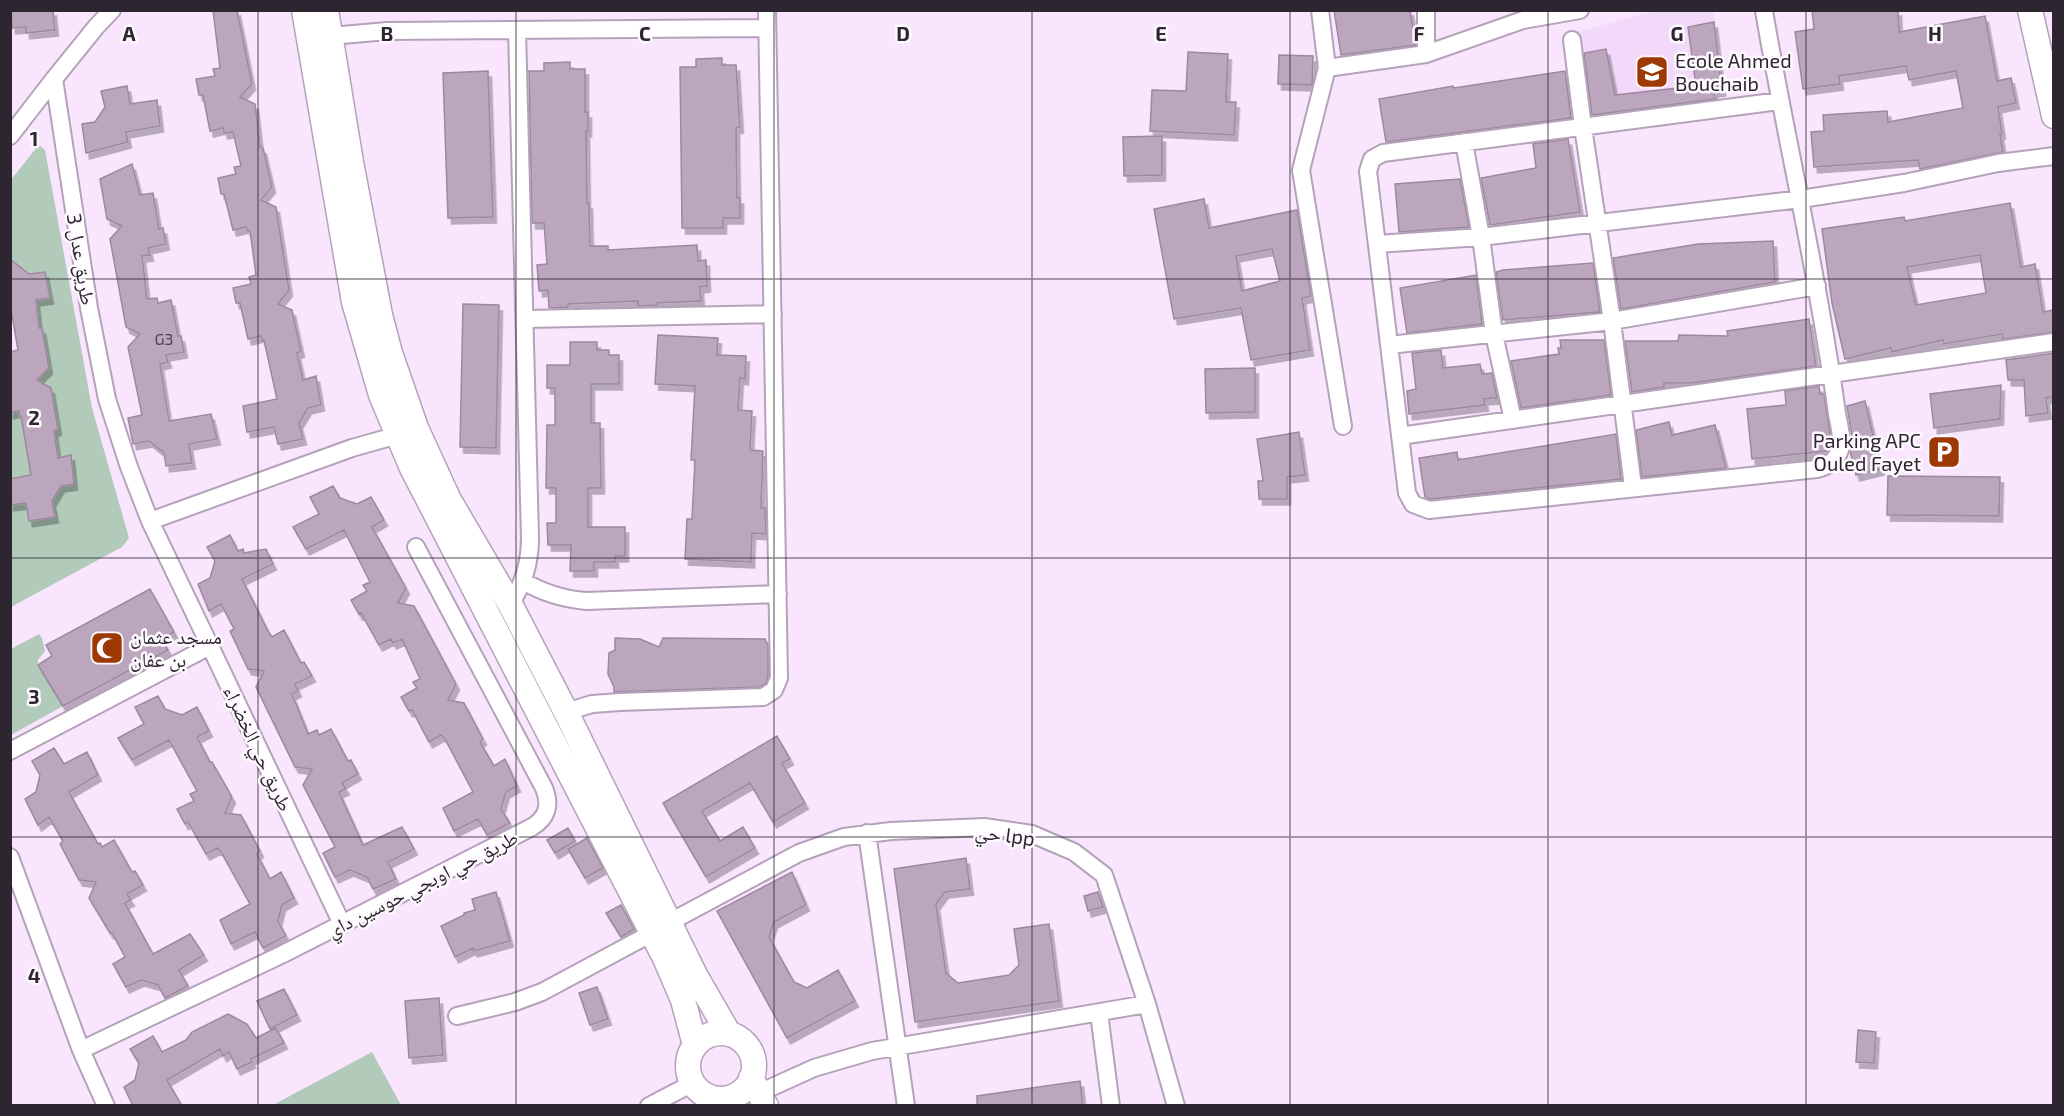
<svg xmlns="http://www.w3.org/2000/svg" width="2064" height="1116" font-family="'Exo 2','Noto Naskh Arabic',sans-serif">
<defs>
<filter id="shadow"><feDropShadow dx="3.5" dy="6" stdDeviation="0" flood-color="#0004"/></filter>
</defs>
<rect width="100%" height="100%" fill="#fae5ff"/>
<path fill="#f3d9f9" d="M1655 11H1713L1722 90 1714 91 1716 110 1598 129 1597 111H1589L1576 32Z"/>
<path fill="#b1caba" d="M40 146 45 150 92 408 129 538 122 547 11 607 10 352 18 350 11 303 10 181 37 147Z
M39 634 42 638 45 651 38 660V665L63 706 11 735V649Z
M372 1052 401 1105H273Z"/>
<path fill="#bba6bd" stroke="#9d889f" stroke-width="1.5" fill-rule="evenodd" filter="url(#shadow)" d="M11 10H53L55 30 26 33V27L12 28Z
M213 10H237L252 84 240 97 255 104 260 147 263 148 272 187 261 200 276 207 289 290 278 304 292 310 301 351 297 353 303 380 316 376 321 405 308 408 299 423 303 439 278 444 274 427 247 432 243 406 277 399 264 340 262 341 261 336 248 339 240 303H236L233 288 251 284 249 277 256 275 250 231H247L246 227 233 230 224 194H221L218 178 236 174 234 167 241 166 233 132 224 133 223 128 210 131 203 95H199L196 79 215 76 213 69 220 68Z
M1334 10H1410L1416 45 1341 55Z
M1812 10H1898L1899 32 1985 16 1997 81 2011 78 2016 103 1998 107 2002 133 2000 134 2003 152 1920 169 1918 160 1814 167 1811 132 1824 131 1823 115 1887 111 1888 122 1963 108 1956 71 1909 80 1906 66 1839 76 1840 84 1803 89 1795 32 1814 29Z
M1714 22 1722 90 1714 91 1715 99 1592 115 1584 53 1606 49 1615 95 1696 86 1688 27Z
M1188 52 1228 54 1226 102H1236L1234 135 1150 131 1152 90 1186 91Z
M1279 55 1313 56 1312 85 1278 84Z
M722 58V65H736L740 127 736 128 737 198H740V218H723V228H682L680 67H696V59Z
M570 62V69H585V112H588V131H586L587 203H589L590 246H608V250L697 245 698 261 706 260 707 286 700 287 701 301 657 303V305L638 306V301L568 304V307L549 308 548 290 539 291 537 265 547 264 544 223H532L529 71H544V63Z
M488 71 493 217 448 218 443 73Z
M1565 71 1571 118 1386 142 1379 99 1453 86 1454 88Z
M127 86 130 104 157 100 160 126 126 132 128 142 86 153 82 124 95 122 105 107 101 91Z
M1162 136V175L1124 176 1123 137Z
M1568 139 1580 212 1490 225 1481 178 1536 168 1533 144Z
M132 164 140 195 153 193 159 229 163 228 166 244 148 248 150 255 142 256 147 299 157 298 158 303 171 300 178 336H181L184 352 166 355 168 362 160 364 169 421 211 414 217 439 189 444 192 463 166 466 164 453 149 441 133 444 128 418 142 415 128 347 140 334 126 327 110 239 122 226 107 219 100 179Z
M1460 179 1469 227 1399 232 1395 184Z
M1204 199 1209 228 1297 210 1311 296 1302 298 1310 350 1251 360 1241 308 1174 319 1154 209ZM1272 249 1280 281 1242 291 1236 256Z
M2010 203 2021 267 2035 264 2043 312 2054 310V332L2003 339 2002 334 1944 344 1943 340 1892 352 1891 348 1845 359 1832 303 1822 229 1904 217 1905 221ZM1980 255 1986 293 1916 305 1907 267Z
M1773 241 1775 282 1621 309 1613 258 1698 244Z
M10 259 29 274 45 272 50 298 36 300 39 328H42L49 368 37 380 51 388 58 429 54 431 58 458 71 455 74 484 61 486 52 501 55 517 29 521 26 503 10 505V479L31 475 21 416H19V411L10 413V352L18 350 10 303Z
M1593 263 1600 312 1503 320 1496 272 1503 270Z
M1476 275 1482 324 1407 333 1400 288Z
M463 304 499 305 496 448 460 447Z
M1809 319 1816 366 1692 383H1664V387L1632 392 1625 341H1678L1679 335 1728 336 1727 331Z
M658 335 718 338 717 355 746 356 745 379 740 378 738 410 752 411 750 450 763 451 761 508H765L766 534 752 533 751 562 685 559 687 519H692L695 460H691L695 386 655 384Z
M1560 340H1604L1611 395 1521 408 1511 361 1559 354 1558 348H1561Z
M570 342H597V350H609V355H619V384H591V423H600L601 488H588V527H625V556H615V562H594V571H570L571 545H548L547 523H556V488H546L547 425H555V388H547V365H570Z
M1441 350 1443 368 1480 364 1482 374 1492 373 1497 398 1484 399 1485 405 1409 414 1407 391 1416 389 1412 353Z
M2054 353V397L2046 398 2048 413 2026 416 2024 380H2008L2006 360Z
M1255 368V412L1206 413 1205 369Z
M2001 385 2000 419 1934 428 1930 394Z
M1819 386 1820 394H1824L1830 435 1831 444 1827 451 1752 459 1747 409 1786 405 1785 391Z
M1865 401 1881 469 1856 475 1850 451 1852 436 1847 406Z
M1669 422 1672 435 1715 425 1726 468 1642 477 1636 430Z
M1299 432 1305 475 1287 477V499H1259L1258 481H1263L1257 439Z
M1616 434 1621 479 1430 499 1425 497 1419 458 1457 452 1458 460Z
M1888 476 2000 477 1999 516 1887 515Z
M333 486 340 498 357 504 371 497 384 520 372 527 406 588 398 603 414 606 456 684 448 700 464 703 483 739 480 742 494 766 505 759 517 786 506 792 501 809 510 823 487 835 478 819 454 831 443 808 473 792 445 739 441 735 429 742 412 710 409 711 401 697 417 688 413 682 420 679 402 639 393 643 391 639 379 645 361 613 359 614 351 600 367 591 363 585 370 582 344 530 306 549 293 527 319 514 310 497Z
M230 535 238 551 243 549 244 553 266 549 273 564 242 579 269 633 272 637 284 630 301 663 304 662 312 676 295 684 298 691 292 694 308 734 317 730 319 735 331 729 348 761 351 760 358 774 342 783 346 789 339 792 363 845 402 827 414 849 388 862 396 879 373 889 367 877 350 870 335 877 323 853 335 847 303 785 312 769 295 767 256 687 264 671 248 669 230 631 234 629 221 604 209 611 198 584 210 578 215 561 207 547Z
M150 589 174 632 162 639 168 650 63 706 38 665 52 656 46 645Z
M615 638 640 639 659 647 663 638 765 639 768 645V676L766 683 760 687 614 692V687L608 674 609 653 615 650Z
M158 696 165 709 182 715 197 707 209 731 197 737 210 762H212L232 797 225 813 241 815 260 851 257 854 270 879 281 872 294 898 282 905 278 921 286 936 263 948 255 932 231 944 220 920 250 904 221 852 218 848 206 854 188 822 185 824 177 809 194 801 190 794 197 791 169 740 132 760 118 738 144 724 135 707Z
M777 736 790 759 782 763 805 803 773 822 750 783 702 811 720 841 743 827 755 848 706 877 663 803Z
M54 748 64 764 87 752 98 775 69 792 98 844 100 843 102 847 114 840 132 872 135 871 143 885 127 894 131 900 125 903 153 954 190 934 204 955 179 970 188 986 165 998 158 985 141 980 126 987 113 964 125 957 112 933H110L89 898 96 882 79 880 60 844 63 841 49 817 38 825 25 799 36 792 40 775 32 761Z
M568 828 575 841 555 853 547 840Z
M587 838 603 868 585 878 568 849Z
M966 858 970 889 945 892 936 904 946 973 958 983 1009 975 1019 965 1014 929 1049 924 1059 1001 915 1022 894 869Z
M792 872 806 905 774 922 769 937 794 982 807 988 838 970 855 1001 787 1038 717 911Z
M496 892 510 941 474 951 473 948 455 957 441 926 464 915V913L475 910 472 899Z
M1098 892 1103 907 1088 911 1084 896Z
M621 905 634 929 621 937 606 913Z
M597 987 608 1019 590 1025 579 993Z
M284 989 297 1015 270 1029 257 1001Z
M439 998 443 1055 409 1058 405 1001Z
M228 1014 247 1024 256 1038 276 1028 284 1043 251 1059 252 1062 237 1069 229 1052 223 1056 220 1049 167 1080 182 1106H133L124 1087 135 1080 139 1063 130 1049 153 1036 162 1052 186 1040 192 1032Z
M1858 1030 1876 1032 1874 1063 1856 1062Z
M1080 1081 1083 1106H977V1096Z"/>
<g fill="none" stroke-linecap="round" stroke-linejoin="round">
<defs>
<path id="street" d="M112 10 96 27 54 79 89 308 107 399 129 467 150 521
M1320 10 1327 68
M1426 10V54
M1764 11C1783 122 1808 231 1826 342 1830 366 1834 390 1837 414 1839 424 1842 435 1841 445 1839 459 1829 466 1817 469L1429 510 1413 504 1407 493 1368 171 1372 159 1383 153 1780 101
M331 36 387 31 767 28
M1572 40 1583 127 1612 321 1633 487
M10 136 54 79
M1464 142 1481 237 1494 334 1513 420
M1377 244 1481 237 1801 199 1904 183 1998 163 2054 156
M526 319 773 314
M1389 345 1612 321 1817 286
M1343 426 1301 170 1327 68 1426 54 1523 20 1580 10
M1400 436 2054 342
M523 581C543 593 563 599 586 601L778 594
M510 604C524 584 530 563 530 538L517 30
M210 646 150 521 352 448 398 435
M566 712 592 704 620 702 763 697 774 690 779 678 767 10
M10 751 210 646 342 924
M867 833 906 1106
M10 857 81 1050 106 1106
M670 922 799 853 844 837 891 831 984 827 1032 834 1074 852 1104 875 1147 1004 1176 1106
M1099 1013 1111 1106
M457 1016 515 1002 542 992 652 933
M81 1050 283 954 532 827C547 818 551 805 544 788L416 547
M759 1093 814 1068 872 1051 1147 1004
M649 1106 693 1083"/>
<path id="secondary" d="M304 10 354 302 381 395 412 468 665 958 683 1000 695 1045
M326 10 351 162 380 315 390 353 416 428 449 500 510 604 566 712 695 975 729 1034
M2030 10 2054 116
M688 1066a33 33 0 1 1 66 0a33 33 0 1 1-66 0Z
M751 1078 766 1106"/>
</defs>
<use href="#street" stroke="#b5a2ba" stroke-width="20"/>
<use href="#secondary" stroke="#b5a2ba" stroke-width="27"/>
<use href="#street" stroke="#fff" stroke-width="16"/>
<use href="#secondary" stroke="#fff" stroke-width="24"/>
</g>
<path fill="none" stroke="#2d252f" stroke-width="1.5" stroke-opacity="0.55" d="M258 10V1106M516 10V1106M774 10V1106M1032 10V1106M1290 10V1106M1548 10V1106M1806 10V1106M10 279H2054M10 558H2054M10 837H2054"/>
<defs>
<symbol id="school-square" viewBox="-11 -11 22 22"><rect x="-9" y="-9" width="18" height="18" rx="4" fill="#9d3905" stroke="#fdf9fe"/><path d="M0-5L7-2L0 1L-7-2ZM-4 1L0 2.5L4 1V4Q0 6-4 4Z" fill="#fff"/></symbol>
<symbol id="parking-square" viewBox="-11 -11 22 22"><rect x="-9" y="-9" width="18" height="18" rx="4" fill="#9d3905" stroke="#fdf9fe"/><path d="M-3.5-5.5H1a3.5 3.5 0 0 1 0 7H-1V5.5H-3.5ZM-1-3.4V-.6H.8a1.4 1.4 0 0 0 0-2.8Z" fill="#fff"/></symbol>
<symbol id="mosque-square" viewBox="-11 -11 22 22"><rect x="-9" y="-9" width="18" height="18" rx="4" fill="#9d3905" stroke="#fdf9fe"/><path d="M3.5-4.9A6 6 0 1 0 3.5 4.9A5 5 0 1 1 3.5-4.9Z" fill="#fff"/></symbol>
</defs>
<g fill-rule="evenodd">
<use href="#school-square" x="1633" y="53" width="38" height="38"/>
<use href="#parking-square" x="1925" y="433" width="38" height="38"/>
<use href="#mosque-square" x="88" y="629" width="38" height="38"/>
</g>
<g text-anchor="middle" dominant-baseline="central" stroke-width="5" stroke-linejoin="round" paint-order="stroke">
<g font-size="16" fill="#504552">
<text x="164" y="338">G3</text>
</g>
<g font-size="20" fill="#2d252f" stroke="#fdf9fe" text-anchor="start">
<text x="1675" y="60">Ecole Ahmed<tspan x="1675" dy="23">Bouchaib</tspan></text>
<text x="1921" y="440" text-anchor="end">Parking APC<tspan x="1921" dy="23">Ouled Fayet</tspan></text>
<text x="130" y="636">مسجد عثمان<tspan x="130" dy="23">بن عفان</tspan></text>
</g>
<g font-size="20" fill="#2d252f" stroke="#fdf9fe">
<text transform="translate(82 259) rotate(81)">طريق عدل 3</text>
<text transform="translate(259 748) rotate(65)">طريق حي الخضراء</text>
<text transform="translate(1005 834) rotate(8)">حي lpp</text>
<text transform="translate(422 883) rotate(-27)">طريق حي اوبجي حوسين داي</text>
</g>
</g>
<g font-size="20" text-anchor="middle" font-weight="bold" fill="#2d252f" stroke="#fdf9fe" stroke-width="5" stroke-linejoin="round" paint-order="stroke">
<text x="129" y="41">A</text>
<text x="387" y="41">B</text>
<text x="645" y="41">C</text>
<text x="903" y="41">D</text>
<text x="1161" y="41">E</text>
<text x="1419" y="41">F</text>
<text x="1677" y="41">G</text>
<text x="1935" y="41">H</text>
<text x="34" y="146">1</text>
<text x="34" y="425">2</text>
<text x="34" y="704">3</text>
<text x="34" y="983">4</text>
</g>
<rect width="2064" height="1116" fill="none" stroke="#2d252f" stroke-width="24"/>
</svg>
